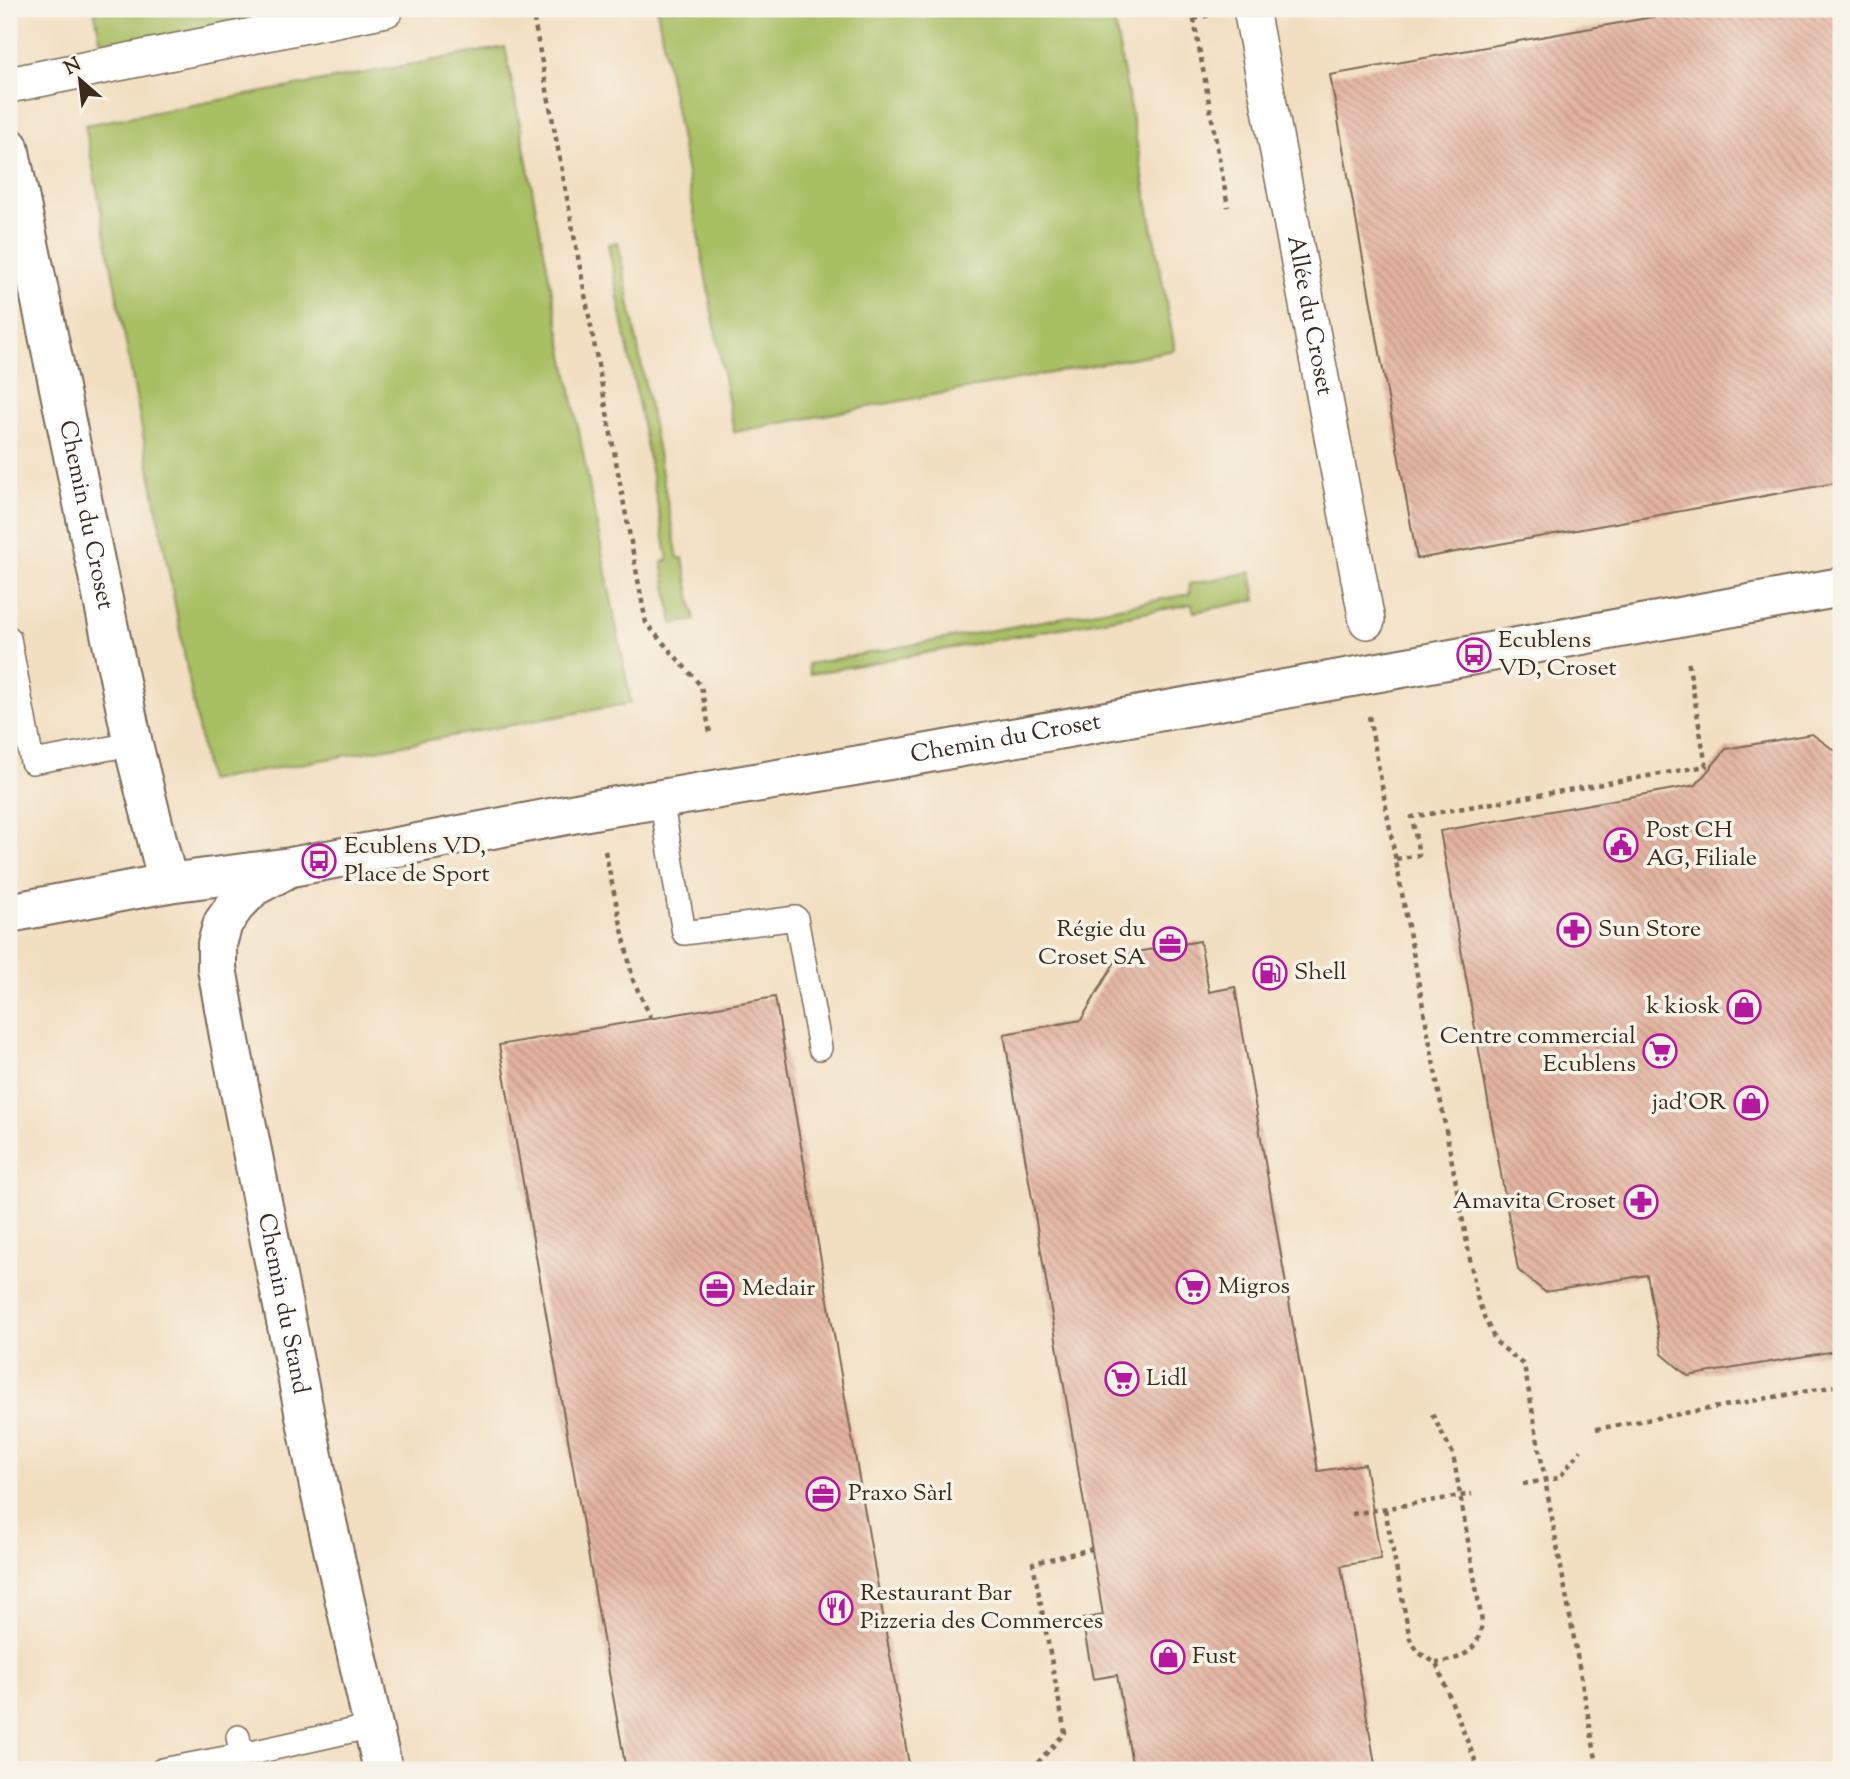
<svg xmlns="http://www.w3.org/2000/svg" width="1850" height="1779" font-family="'Sorts Mill Goudy',serif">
<defs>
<pattern id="building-back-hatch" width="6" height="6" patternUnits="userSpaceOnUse" patternTransform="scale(1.75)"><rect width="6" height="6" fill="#e4b4a0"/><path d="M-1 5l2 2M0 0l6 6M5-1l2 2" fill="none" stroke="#ba9382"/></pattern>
</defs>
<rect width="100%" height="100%" fill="#f7f3e8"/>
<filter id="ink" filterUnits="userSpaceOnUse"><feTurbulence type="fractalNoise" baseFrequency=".0143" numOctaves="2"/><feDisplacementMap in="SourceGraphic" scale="14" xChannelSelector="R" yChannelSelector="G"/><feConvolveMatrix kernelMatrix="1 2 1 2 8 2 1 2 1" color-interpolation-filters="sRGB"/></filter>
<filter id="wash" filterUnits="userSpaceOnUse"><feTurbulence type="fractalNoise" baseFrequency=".00686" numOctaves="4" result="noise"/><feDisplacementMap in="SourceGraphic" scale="28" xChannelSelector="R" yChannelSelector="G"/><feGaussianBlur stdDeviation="1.57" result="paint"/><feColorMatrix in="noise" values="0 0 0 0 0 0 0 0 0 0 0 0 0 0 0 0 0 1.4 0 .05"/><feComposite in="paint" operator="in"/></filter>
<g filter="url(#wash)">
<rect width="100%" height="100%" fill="#f2dfc1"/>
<path fill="#a8bf64" stroke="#727441" stroke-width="2" d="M94 9H334L103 53Z
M657 9H1112L1175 350 734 432Z
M505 47 631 703 208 781 85 125Z
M618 242 678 558H683L695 620 673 624 662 562 668 560 608 244Z
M1251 572 1256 600 1194 612 1192 604 810 674 808 664 1190 594 1189 584Z"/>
<g id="blocks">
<path fill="url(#building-back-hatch)" d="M1697 9H1841V482L1417 559 1330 75Z
M1812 734 1841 755V1350L1688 1376 1662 1354 1647 1275 1545 1292 1518 1270 1440 831 1696 785 1726 749Z
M1200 941 1209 992 1235 987 1318 1471 1365 1464 1381 1559 1341 1566 1376 1770H1133L1117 1675 1093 1679 1082 1619 1103 1615 1004 1034 1081 1020 1119 955Z
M775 997 910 1770H626L499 1045Z"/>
</g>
</g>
<g filter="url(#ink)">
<use href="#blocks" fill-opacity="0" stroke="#7b6957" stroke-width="2"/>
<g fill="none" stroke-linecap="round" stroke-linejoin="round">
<defs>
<path id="service" d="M9 638 32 762 133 744
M661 799 684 933 796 918 820 1048
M242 1755 373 1726
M162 1770 242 1755 238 1737"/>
<g id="pedestrian">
<path id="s1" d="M1251 9 1367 621"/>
<path d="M9 85 386 9"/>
</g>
<g id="minor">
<path id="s2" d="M9 147 133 744 168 883"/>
<path id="s3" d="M283 871 253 887 235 906 223 923 217 944V968L229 1036 320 1491 383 1770"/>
<path id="s4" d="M9 913 168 883 291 867 598 809 661 799 895 759 1474 655 1841 587"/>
</g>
</defs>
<use href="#service" stroke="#7b6957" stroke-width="26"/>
<use href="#pedestrian" stroke="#7b6957" stroke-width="38"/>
<use href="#minor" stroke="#7b6957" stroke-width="42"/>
<path stroke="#7b6957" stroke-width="4.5" stroke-dasharray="5 5" stroke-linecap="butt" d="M532 9 646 623 701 686 710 733
M1192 9 1228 207
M1194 19 1210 15
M1369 716 1477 1297 1485 1319 1496 1342 1524 1365 1598 1770
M605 851 633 980 651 1018
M1396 859 1419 855 1412 817 1706 766 1688 660
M1432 1414 1453 1454 1482 1622C1479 1651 1463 1659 1436 1663
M1596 1429 1841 1385
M1523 1484 1559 1478 1581 1450
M1385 1509 1410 1639 1419 1653 1436 1663 1479 1770
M1352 1514 1472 1494
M1031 1770 1065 1733 1033 1563 1092 1549"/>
<use href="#service" stroke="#fff" stroke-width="23"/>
<use href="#pedestrian" stroke="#fff" stroke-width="35"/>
<use href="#minor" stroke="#fff" stroke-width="38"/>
</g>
</g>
<defs>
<symbol id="bus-ring" viewBox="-11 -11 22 22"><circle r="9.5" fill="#f7f3e8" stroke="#b5179e" stroke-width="1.5"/><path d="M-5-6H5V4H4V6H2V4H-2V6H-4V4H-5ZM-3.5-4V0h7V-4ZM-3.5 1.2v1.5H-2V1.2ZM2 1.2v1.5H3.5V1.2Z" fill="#b5179e"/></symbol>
<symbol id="civic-ring" viewBox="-11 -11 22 22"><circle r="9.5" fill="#f7f3e8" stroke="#b5179e" stroke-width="1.5"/><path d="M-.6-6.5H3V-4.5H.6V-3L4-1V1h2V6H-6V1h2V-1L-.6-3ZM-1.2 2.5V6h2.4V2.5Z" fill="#b5179e"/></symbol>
<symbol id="pharmacy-ring" viewBox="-11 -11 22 22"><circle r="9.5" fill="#f7f3e8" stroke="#b5179e" stroke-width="1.5"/><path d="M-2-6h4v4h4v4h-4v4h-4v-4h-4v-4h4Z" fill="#b5179e"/></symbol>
<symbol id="office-ring" viewBox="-11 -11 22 22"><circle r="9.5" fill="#f7f3e8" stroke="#b5179e" stroke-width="1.5"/><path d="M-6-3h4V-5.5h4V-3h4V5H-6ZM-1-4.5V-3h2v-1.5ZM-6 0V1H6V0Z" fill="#b5179e"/></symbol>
<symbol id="fuel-ring" viewBox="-11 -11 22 22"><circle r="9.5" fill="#f7f3e8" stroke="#b5179e" stroke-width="1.5"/><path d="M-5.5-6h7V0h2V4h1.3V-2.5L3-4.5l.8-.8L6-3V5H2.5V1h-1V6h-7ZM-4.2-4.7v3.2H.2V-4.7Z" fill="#b5179e"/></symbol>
<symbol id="shop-ring" viewBox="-11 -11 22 22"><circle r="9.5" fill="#f7f3e8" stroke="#b5179e" stroke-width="1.5"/><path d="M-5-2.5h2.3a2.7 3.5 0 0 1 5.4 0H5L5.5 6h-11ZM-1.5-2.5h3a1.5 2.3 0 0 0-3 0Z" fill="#b5179e"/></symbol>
<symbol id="supermarket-ring" viewBox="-11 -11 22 22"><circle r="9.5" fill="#f7f3e8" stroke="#b5179e" stroke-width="1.5"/><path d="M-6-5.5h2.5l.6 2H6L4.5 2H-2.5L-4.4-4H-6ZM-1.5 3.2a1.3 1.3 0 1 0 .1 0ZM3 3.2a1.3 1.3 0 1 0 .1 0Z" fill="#b5179e"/></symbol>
<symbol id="restaurant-ring" viewBox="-11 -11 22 22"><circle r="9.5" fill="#f7f3e8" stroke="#b5179e" stroke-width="1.5"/><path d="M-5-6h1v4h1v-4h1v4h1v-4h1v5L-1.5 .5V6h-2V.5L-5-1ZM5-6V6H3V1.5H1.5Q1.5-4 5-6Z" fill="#b5179e"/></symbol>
</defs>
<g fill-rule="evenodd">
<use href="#bus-ring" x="1455" y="636" width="38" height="38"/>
<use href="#civic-ring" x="1602" y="826" width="38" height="38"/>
<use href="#bus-ring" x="300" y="842" width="38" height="38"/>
<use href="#pharmacy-ring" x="1555" y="911" width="38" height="38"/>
<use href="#office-ring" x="1151" y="925" width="38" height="38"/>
<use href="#fuel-ring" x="1251" y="954" width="38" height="38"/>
<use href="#shop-ring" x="1725" y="988" width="38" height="38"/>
<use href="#supermarket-ring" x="1641" y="1032" width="38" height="38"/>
<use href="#shop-ring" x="1732" y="1084" width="38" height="38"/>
<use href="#pharmacy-ring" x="1622" y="1183" width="38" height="38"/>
<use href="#supermarket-ring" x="1174" y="1268" width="38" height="38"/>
<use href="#office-ring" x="698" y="1270" width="38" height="38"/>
<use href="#supermarket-ring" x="1103" y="1360" width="38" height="38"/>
<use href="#office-ring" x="804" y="1475" width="38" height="38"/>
<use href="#restaurant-ring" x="817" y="1589" width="38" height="38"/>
<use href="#shop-ring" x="1149" y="1638" width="38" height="38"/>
</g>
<g text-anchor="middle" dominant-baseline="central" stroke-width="7" stroke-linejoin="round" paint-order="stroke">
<g font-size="24" fill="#3b2a1e" stroke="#f7f3e8">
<text stroke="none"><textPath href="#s1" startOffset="312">Allée du Croset</textPath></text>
<text stroke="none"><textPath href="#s2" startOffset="376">Chemin du Croset</textPath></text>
<text stroke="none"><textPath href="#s4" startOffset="1012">Chemin du Croset</textPath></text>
<text stroke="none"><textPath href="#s3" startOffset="469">Chemin du Stand</textPath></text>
</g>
<g font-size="24" fill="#3b2a1e" stroke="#f7f3e8" text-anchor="start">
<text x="1498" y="641">Ecublens<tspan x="1498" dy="28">VD, Croset</tspan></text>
<text x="1646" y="831">Post CH<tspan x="1646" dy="28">AG, Filiale</tspan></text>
<text x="344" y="847">Ecublens VD,<tspan x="344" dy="28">Place de Sport</tspan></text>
<text x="1146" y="930" text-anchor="end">Régie du<tspan x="1146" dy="28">Croset SA</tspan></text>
<text x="1598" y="930">Sun Store</text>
<text x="1294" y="973">Shell</text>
<text x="1720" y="1007" text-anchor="end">k kiosk</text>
<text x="1636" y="1037" text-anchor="end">Centre commercial<tspan x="1636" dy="28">Ecublens</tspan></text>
<text x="1726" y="1103" text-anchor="end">jad'OR</text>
<text x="1616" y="1202" text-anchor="end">Amavita Croset</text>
<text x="1218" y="1287">Migros</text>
<text x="742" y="1289">Medair</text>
<text x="1146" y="1379">Lidl</text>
<text x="848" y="1494">Praxo Sàrl</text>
<text x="860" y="1594">Restaurant Bar<tspan x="860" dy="28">Pizzeria des Commerces</tspan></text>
<text x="1192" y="1657">Fust</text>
</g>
</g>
<rect width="1850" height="1779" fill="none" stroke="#f7f3e8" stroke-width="35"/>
<g transform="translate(80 80) rotate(332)" stroke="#f7f3e8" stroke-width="5" paint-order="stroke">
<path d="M0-5L12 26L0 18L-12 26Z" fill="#3b2a1e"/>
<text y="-10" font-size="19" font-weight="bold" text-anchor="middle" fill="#3b2a1e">N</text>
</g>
</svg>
